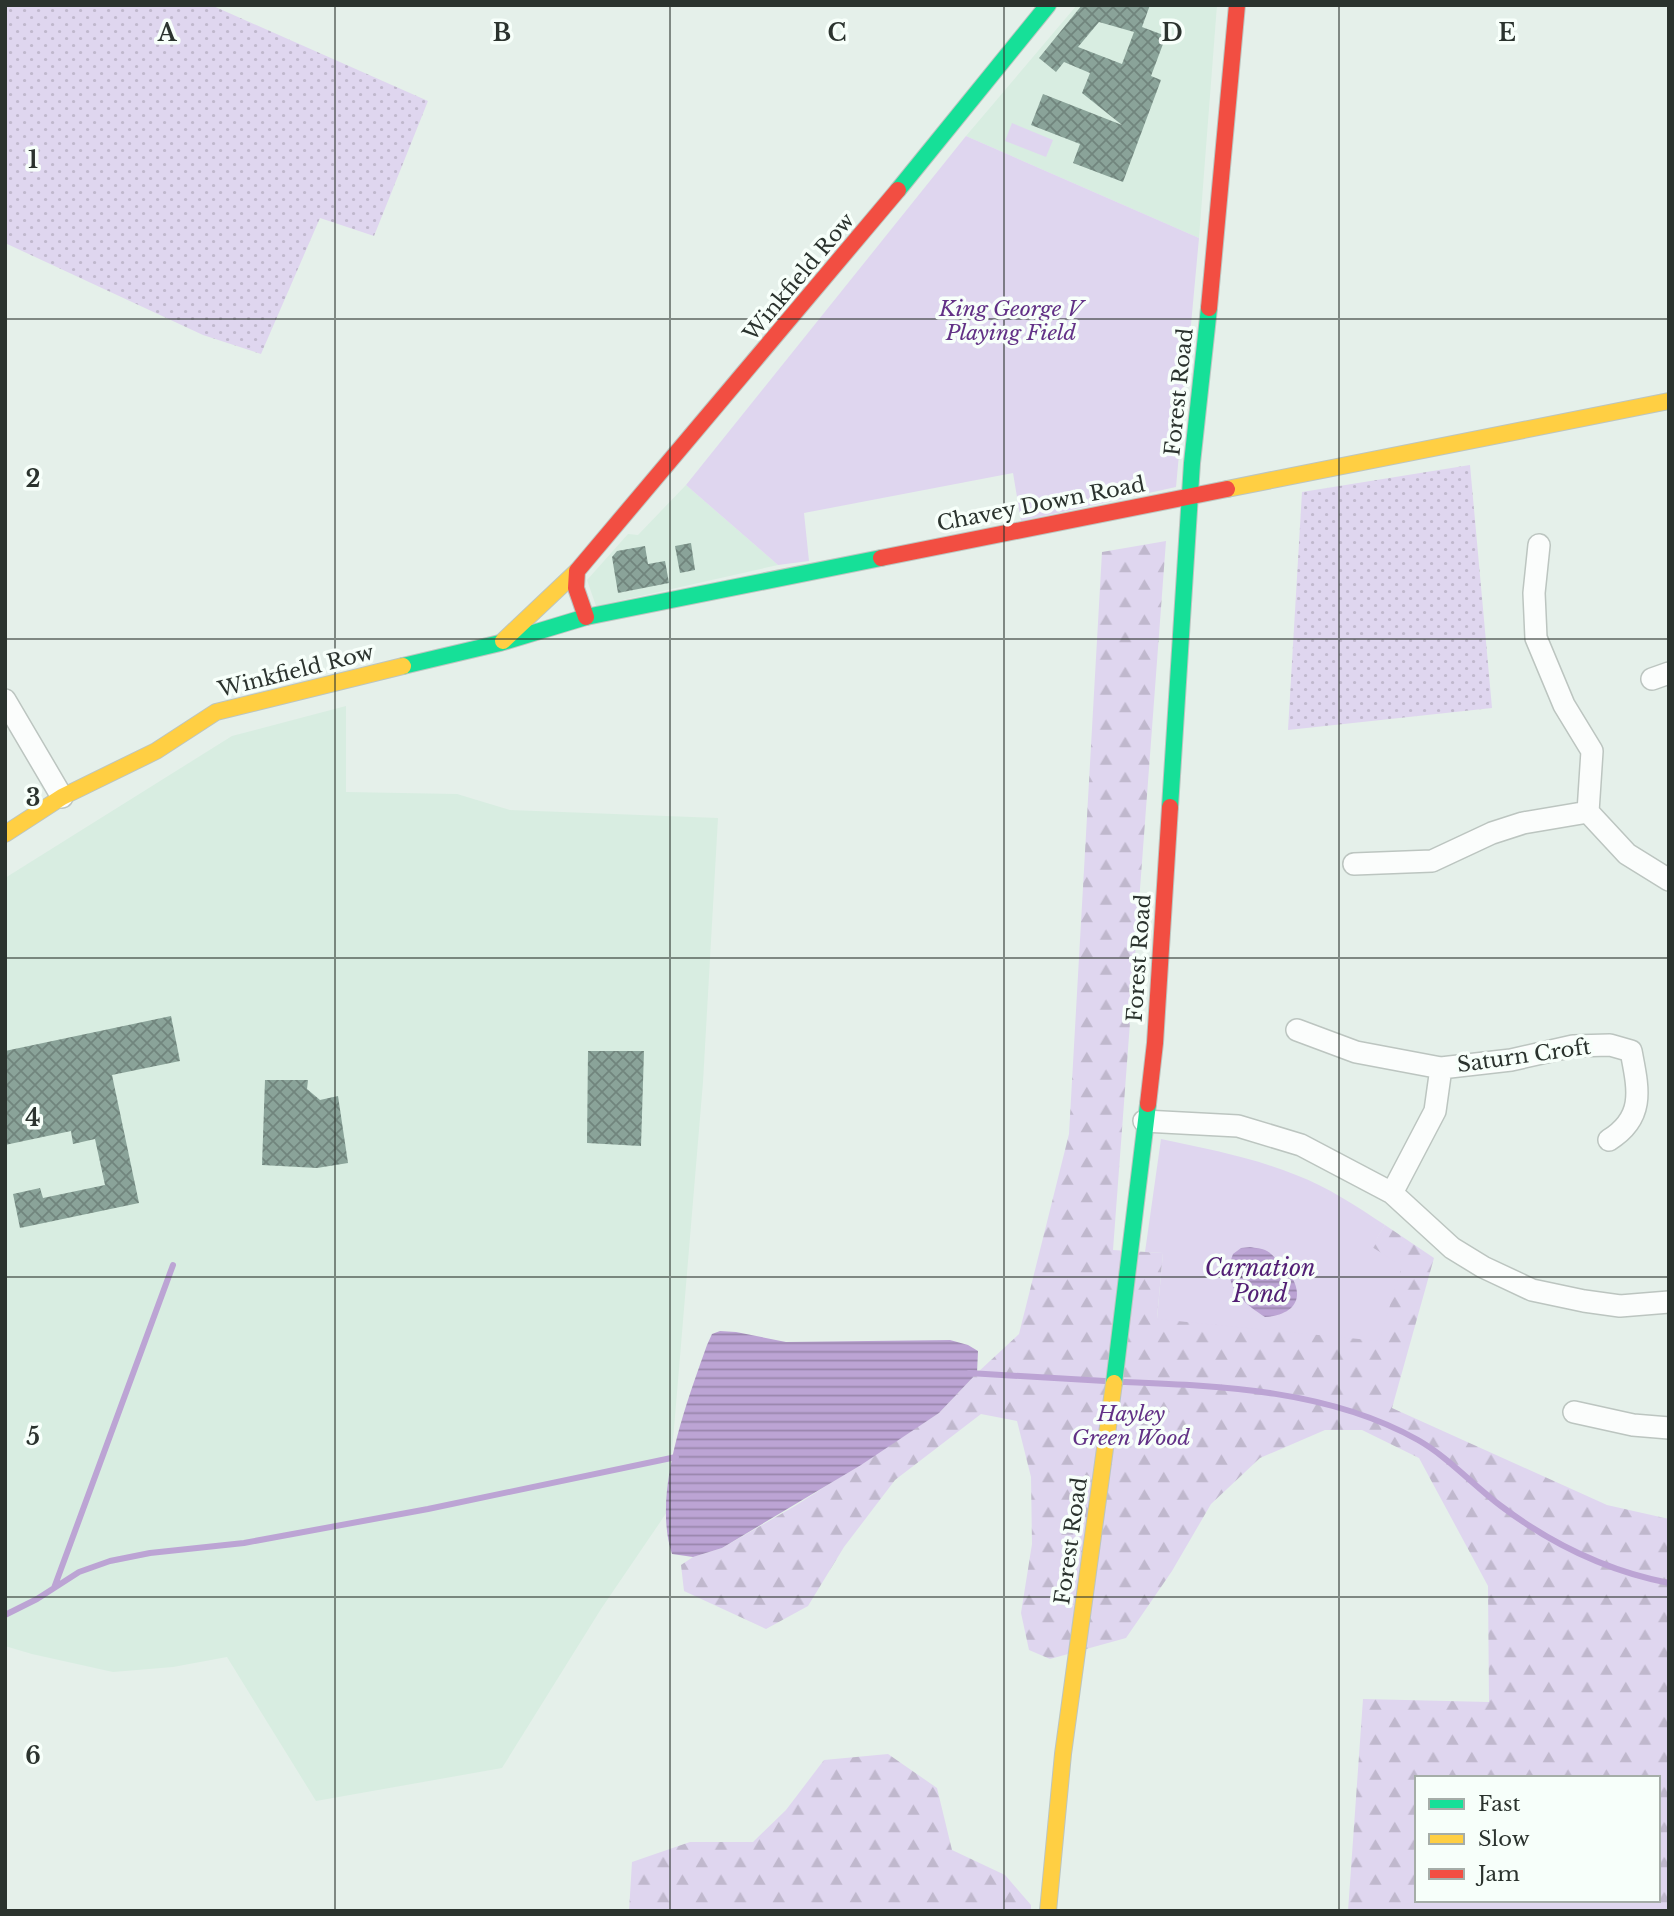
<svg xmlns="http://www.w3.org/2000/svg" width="1674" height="1916" font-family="'Libre Baskerville',serif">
<defs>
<pattern id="grass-dots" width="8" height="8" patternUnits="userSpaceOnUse" patternTransform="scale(1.75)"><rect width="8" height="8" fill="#dfd6ef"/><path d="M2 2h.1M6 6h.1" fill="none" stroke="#c0b8cd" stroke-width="1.8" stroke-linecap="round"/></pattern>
<pattern id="forest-firs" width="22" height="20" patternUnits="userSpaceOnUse" patternTransform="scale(1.75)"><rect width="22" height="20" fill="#dfd6ef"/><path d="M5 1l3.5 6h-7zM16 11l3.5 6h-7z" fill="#c0b8cd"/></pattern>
<pattern id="water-rules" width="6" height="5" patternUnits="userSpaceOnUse" patternTransform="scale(1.75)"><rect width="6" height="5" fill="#bca4d4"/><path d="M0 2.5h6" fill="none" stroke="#9986ac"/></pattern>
<pattern id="building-cross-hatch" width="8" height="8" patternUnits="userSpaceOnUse" patternTransform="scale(1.75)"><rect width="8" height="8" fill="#8aa399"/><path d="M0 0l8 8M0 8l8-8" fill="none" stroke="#71857d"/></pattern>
</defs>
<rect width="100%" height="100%" fill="#e5f0ea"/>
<path fill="#d8ede1" d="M1077 5H1217L1199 238 966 136Z
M686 485 778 565 596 606 587 580 628 534 638 535Z
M346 706V792L457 794 510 810 718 818 703 1082 667 1512 601 1609 502 1768 316 1801 227 1657 173 1667 113 1672 32 1654 5 1646V878L232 736Z"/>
<path fill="url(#grass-dots)" d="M5 5H211L428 101 374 236 320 218 261 354 203 335 5 243Z
M1470 465 1492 708 1288 730 1302 492Z"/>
<path fill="url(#forest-firs)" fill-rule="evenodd" d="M1166 541 1113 1250 1163 1253 1157 1318 1372 1246 1385 1225 1434 1258 1392 1408 1607 1505 1669 1519V1911H1348L1363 1699 1489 1702 1488 1586 1419 1458 1362 1430H1325L1260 1458 1211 1504 1172 1571 1126 1638 1050 1659 1029 1650 1021 1613 1032 1544 1031 1477 1017 1421 981 1414 895 1480 844 1547 808 1606 766 1629 684 1591 681 1565 693 1557 722 1548 795 1506 939 1413 977 1373 1019 1334 1069 1134 1102 552ZM1417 1778H1658V1900H1417Z
M888 1754 937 1788 952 1850 1005 1875 1031 1905V1911H629L632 1862 690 1842H753L786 1810 824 1760Z"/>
<path fill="#dfd6ef" d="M1012 123 1053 140 1046 157 1005 141Z
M966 136 1199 238 1176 487 1021 521 1013 473 804 513 809 561 778 565 686 485Z
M1161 1139C1207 1149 1252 1157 1296 1175 1328 1187 1356 1206 1385 1225L1372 1247 1402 1266 1379 1341 1157 1319 1163 1253 1145 1252Z"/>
<path fill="url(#water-rules)" d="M1250 1247C1255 1248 1262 1248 1267 1251 1271 1253 1276 1259 1279 1262 1305 1286 1305 1314 1265 1317 1241 1302 1221 1284 1233 1254L1241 1248Z
M720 1331 736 1332 786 1342 950 1340 968 1345 978 1351 977 1373 939 1413 861 1465 722 1548 693 1557 672 1554C652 1494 686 1404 707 1345L712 1334Z"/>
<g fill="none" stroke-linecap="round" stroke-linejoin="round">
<path stroke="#bca4d4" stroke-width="6" d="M969 1373 1105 1381
M1123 1382C1222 1386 1329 1390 1418 1440 1448 1457 1473 1485 1501 1506 1550 1543 1608 1571 1669 1583
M54 1588 173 1265
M5 1615 37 1599 79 1572 110 1561 150 1553 244 1543 428 1509 676 1457"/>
</g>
<path fill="url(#building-cross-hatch)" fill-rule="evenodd" d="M1082 5H1150L1142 27 1166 36 1151 76 1161 80 1123 182 1073 163 1080 144 1031 125 1043 94 1122 125 1082 93 1090 73 1064 62 1056 72 1039 58ZM1099 22 1134 32 1122 64 1078 47Z
M691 543 695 570 680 573 675 546Z
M645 546 648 564 665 561 669 583 618 593 612 557 617 551Z
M171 1016 180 1061 112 1075 139 1203 20 1228 13 1194 40 1188 43 1198 105 1185 95 1139 73 1144 71 1131 5 1145V1051Z
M588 1051H644L641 1146 587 1143Z
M265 1080H308L307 1089 320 1100 338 1096 348 1163 317 1168 262 1165Z"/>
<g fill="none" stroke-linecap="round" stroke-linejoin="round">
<defs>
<path id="street" d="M1539 545 1534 593 1536 638 1564 705 1592 751 1588 812 1627 854 1669 880
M1652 679 1669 673
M5 700 62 797
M1354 864 1432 861 1492 833 1523 823 1588 812
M1297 1030 1356 1052 1441 1068 1511 1060 1573 1046 1610 1045 1631 1051C1638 1088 1646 1117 1609 1140
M1144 1121 1238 1126 1301 1145 1392 1193 1452 1248 1483 1267 1532 1290 1584 1301 1620 1306 1669 1302
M1392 1193 1435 1111 1441 1068
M1574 1412 1633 1425 1669 1428"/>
<path id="fast" d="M898 190 1048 5
M403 666 500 643 586 617 881 558
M1170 807 1192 463 1209 308
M1114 1383 1148 1104"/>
<path id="slow" d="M1227 489 1669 401
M503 641 577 571
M5 834 62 797 156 751 216 712 403 666
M1048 1911 1063 1754 1114 1383"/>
<path id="jam" d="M1209 308 1237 5
M881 558 1227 489
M586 617 576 588 577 571 898 190
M1148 1104 1155 1043 1170 807"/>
</defs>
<use href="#street" stroke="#bcc5c0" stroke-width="24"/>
<use href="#fast" stroke="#bcc5c0" stroke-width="18"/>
<use href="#slow" stroke="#bcc5c0" stroke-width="18"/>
<use href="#jam" stroke="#bcc5c0" stroke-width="18"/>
<use href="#street" stroke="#fbfdfc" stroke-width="21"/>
<use href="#fast" stroke="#16e098" stroke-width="16"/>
<use href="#slow" stroke="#ffcf43" stroke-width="16"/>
<use href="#jam" stroke="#f24e42" stroke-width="16"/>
</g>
<path fill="none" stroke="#2b332e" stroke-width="2" stroke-opacity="0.55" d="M335 5V1911M670 5V1911M1004 5V1911M1339 5V1911M5 319H1669M5 639H1669M5 958H1669M5 1277H1669M5 1597H1669"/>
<g text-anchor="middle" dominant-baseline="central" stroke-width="7" stroke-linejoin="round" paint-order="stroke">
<g font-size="21" fill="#2b332e" stroke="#f7fffa">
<text transform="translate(799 277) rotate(-50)">Winkfield Row</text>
<text transform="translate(1179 392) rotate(-84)">Forest Road</text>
<text transform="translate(1041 504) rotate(-11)">Chavey Down Road</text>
<text transform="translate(296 671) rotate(-14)">Winkfield Row</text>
<text transform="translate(1139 958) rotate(-86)">Forest Road</text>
<text transform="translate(1524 1056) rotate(-8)">Saturn Croft</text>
<text transform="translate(1071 1541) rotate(-82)">Forest Road</text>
</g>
<g font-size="21" font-style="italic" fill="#623186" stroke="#f7fffa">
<text x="1011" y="309">King George V<tspan x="1011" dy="24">Playing Field</tspan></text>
<text x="1131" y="1414">Hayley<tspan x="1131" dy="24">Green Wood</tspan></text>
</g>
<g font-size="23" font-style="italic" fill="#521f74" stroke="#f7fffa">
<text x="1260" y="1268">Carnation<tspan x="1260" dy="26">Pond</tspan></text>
</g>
</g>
<g font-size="23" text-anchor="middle" font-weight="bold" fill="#2b332e" stroke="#f7fffa" stroke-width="7" stroke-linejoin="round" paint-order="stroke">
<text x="167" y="41">A</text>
<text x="502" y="41">B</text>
<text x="837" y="41">C</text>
<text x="1172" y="41">D</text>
<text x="1507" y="41">E</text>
<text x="33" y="168">1</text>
<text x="33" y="487">2</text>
<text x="33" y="806">3</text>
<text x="33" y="1126">4</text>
<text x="33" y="1445">5</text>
<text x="33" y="1764">6</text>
</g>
<rect width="1674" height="1916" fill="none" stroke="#2b332e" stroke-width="14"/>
<rect x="1415" y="1776" width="245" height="126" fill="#f7fffa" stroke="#a5ada8" stroke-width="2"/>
<rect x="1429" y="1799" width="35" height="10" fill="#16e098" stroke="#a5ada8" stroke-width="2"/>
<text x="1478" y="1811" font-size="21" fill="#2b332e">Fast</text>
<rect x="1429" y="1834" width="35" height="10" fill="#ffcf43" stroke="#a5ada8" stroke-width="2"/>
<text x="1478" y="1846" font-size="21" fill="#2b332e">Slow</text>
<rect x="1429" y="1869" width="35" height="10" fill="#f24e42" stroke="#a5ada8" stroke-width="2"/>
<text x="1478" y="1881" font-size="21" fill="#2b332e">Jam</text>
</svg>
